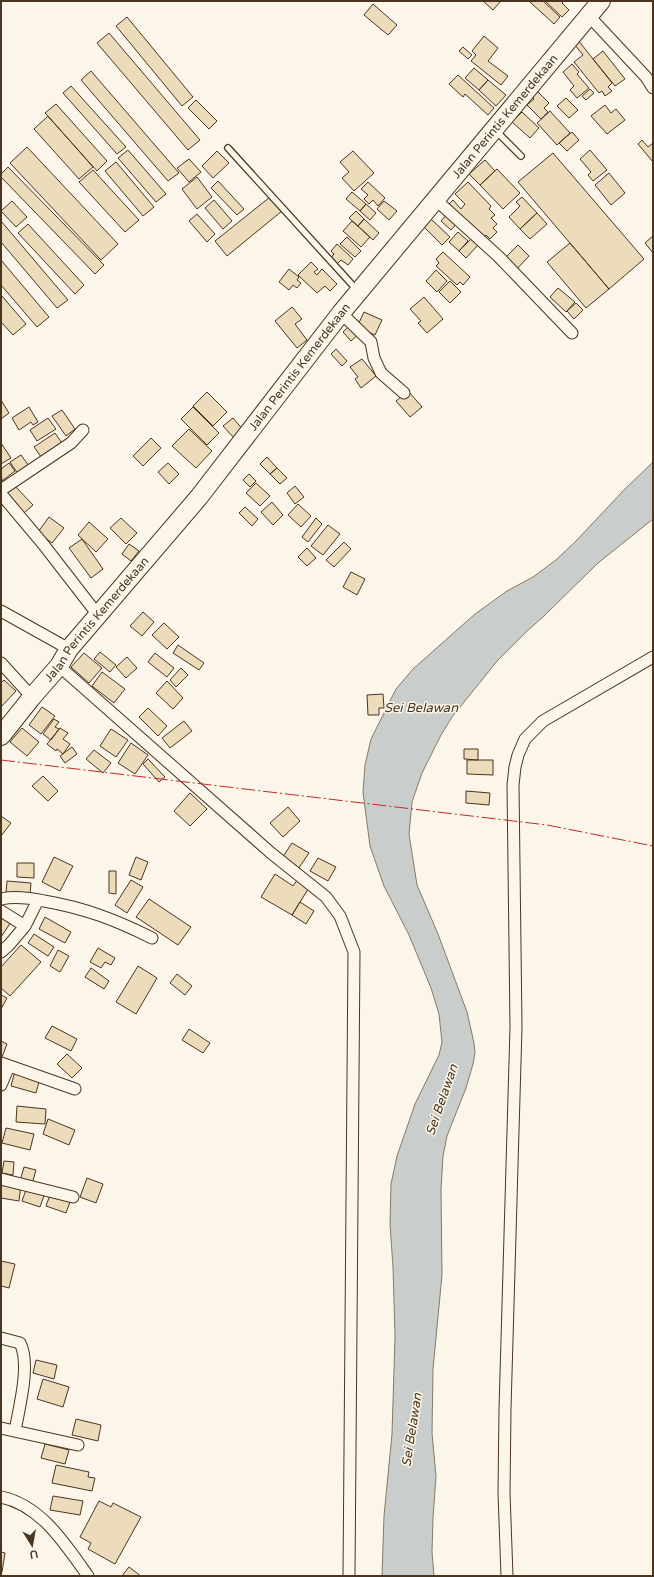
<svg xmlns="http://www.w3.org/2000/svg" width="654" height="1577" font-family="'Varela Round',sans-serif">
<rect width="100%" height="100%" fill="#fbf6e9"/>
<path fill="#c9cecd" stroke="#887966" d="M653 462V519L598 563 544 616 526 632 498 660 452 717 441 735 422 773 412 802 409 834 417 885 438 934 467 1012 474 1043 475 1053 473 1064 466 1088 447 1136 443 1156 441 1189 442 1275 433 1369 432 1433 436 1476 433 1518 432 1552 434 1576H382L384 1516 392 1434 395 1337 393 1267 390 1224 391 1184 397 1156 415 1104 439 1055 442 1042 439 1014 431 988 409 935 384 886 370 846 363 792 365 765 371 739 396 689 413 669 475 614 507 591 533 577 556 560 576 541 624 490Z"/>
<path fill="#ecdcbc" stroke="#4a3520" d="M483 1H501L493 10Z
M531 1H543L560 17 554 24 530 2Z
M545 1H564L562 3 569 10 562 17Z
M373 4 397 25 388 35 364 15Z
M127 17 193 97 182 106 116 26Z
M109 33 200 140 188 150 97 43Z
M484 36 498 48 488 61 508 76 501 85 471 61 476 55 472 51Z
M578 40 612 83 608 87 612 91 605 96 602 91 599 93 574 62 583 55 574 44Z
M463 47 472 55 468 59 459 51Z
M603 51 625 79 615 86 593 59Z
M572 64 579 72 577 74 589 88 577 98 570 90 574 86 563 72Z
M474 68 488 80 479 90 465 78Z
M91 71 179 173 168 181 81 80Z
M458 75 494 108 488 115 465 94 463 97 449 84Z
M488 80 506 95 496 106 479 90Z
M71 86 126 147 117 154 63 93Z
M590 89 594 93 586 100 582 96Z
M536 90 549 103 544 108 548 112 541 119 527 105 534 99 531 95Z
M566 98 578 110 569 118 557 106Z
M196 100 217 121 209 129 188 108Z
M56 104 107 161 97 171 45 113Z
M605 105 611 113 616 109 625 120 607 134 591 116Z
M550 111 570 133 557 145 537 123Z
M522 112 539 128 530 138 512 122Z
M48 116 93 167 79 179 34 129Z
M572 132 579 140 567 151 559 143Z
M642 140 648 147 653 143V162L638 144Z
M27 147 118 244 101 260 10 163Z
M128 150 166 194 156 202 118 158Z
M590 150 607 170 593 181 588 175 591 172 580 159Z
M217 151 229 163 213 178 202 166Z
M353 151 374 173 354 191 342 178 349 172 340 162Z
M553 153 644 259 609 289 518 182Z
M189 159 201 172 189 182 177 168Z
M485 160 495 171 480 185 469 174Z
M116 162 154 207 143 216 105 171Z
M8 167 104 265 95 274 1 177V174Z
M497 169 520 193 503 209 480 185Z
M93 170 139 220 125 232 79 182Z
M609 173 625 193 611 205 595 185Z
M197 177 212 197 197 209 182 189Z
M218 181 244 209 237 215 211 188Z
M368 182 385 198 378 206 373 200 369 204 364 199 368 195 361 189Z
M468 182 491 206 489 209 495 215 491 218 497 224 493 228 497 232 490 239 486 235 484 237 448 205 453 200 461 209 465 204 455 194Z
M352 192 366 204 360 211 346 199Z
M270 197 282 211 227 256 215 241Z
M522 197 537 213 520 229 509 217 520 206 516 202Z
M214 200 232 221 223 229 205 208Z
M12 201 27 217 16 227 1 211Z
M384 201 397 211 389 220 377 209Z
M366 204 376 213 370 220 360 211Z
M356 211 364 219 358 226 349 218Z
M448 213 458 222 451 230 441 221Z
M537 213 547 224 530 239 520 229Z
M197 214 215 234 207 242 189 221Z
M364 219 379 233 373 240 358 226Z
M431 219 450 237 442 245 424 227Z
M1 221 68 300 57 308 1 242Z
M352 221 370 237 361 247 343 231Z
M28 224 84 285 75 294 18 233Z
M458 232 468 241 459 251 449 242Z
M653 236V253L645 243Z
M347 237 361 251 355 257 340 244Z
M471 239 478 245 466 258 459 251Z
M570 243 609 289 586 308 547 262Z
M337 244 353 259 348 265 341 260 337 264 331 258 334 254 331 251Z
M518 245 529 256 516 270 504 259Z
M443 252 470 277 463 285 460 282 457 285 436 266 439 263 436 259Z
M1 260 49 317 37 327 1 285Z
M311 262 318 269 314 272 317 275 322 269 337 284 330 291 325 286 317 293 298 275Z
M289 269 299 277 297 280 301 283 297 288 293 285 289 290 279 282Z
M436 270 447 281 437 292 426 281Z
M450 281 461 292 450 303 439 292Z
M558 288 575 302 566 312 550 297Z
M1 295 26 324 13 335 1 322Z
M424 297 443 319 427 333 418 323 421 321 410 309Z
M576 303 583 310 574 319 567 311Z
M292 307 302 319 295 324 307 340 297 348 275 321Z
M364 312 382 320 375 335 357 327Z
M349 326 358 335 351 341 343 332Z
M336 349 347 361 342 366 331 354Z
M362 359 376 376 361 388 355 379 358 377 350 367Z
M408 391 422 407 410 417 396 401Z
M207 392 227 412 213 426 193 406Z
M1 400 9 413 1 419Z
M29 407 38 422 33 425 31 422 19 430 12 418Z
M193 407 219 433 207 445 181 419Z
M62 410 75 429 66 436 52 416Z
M48 418 56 429 37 441 30 430Z
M233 418 244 431 235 439 223 426Z
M189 429 212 451 196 468 172 446Z
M55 433 62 443 42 458 34 447Z
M151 438 161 448 143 466 133 456Z
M1 443 11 458 1 464Z
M21 455 29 466 18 474 10 462Z
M267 457 277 468 270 474 260 464Z
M9 463 15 471 2 481 1 469Z
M168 463 179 474 169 484 158 472Z
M277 468 287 478 280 484 270 474Z
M249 474 256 481 250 487 243 480Z
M256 483 270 496 260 506 246 493Z
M14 485 33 505 24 513 5 494Z
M295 486 304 497 295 504 287 493Z
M272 502 283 515 273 525 261 512Z
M298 504 311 516 301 527 288 515Z
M245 507 258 519 252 526 239 513Z
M49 517 64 528 52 543 38 532Z
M121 518 137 533 126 544 110 528Z
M316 518 322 524 308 542 302 537Z
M89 522 108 539 96 552 78 535Z
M328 525 340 534 323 555 311 546Z
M82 539 103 569 91 578 69 548Z
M344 542 351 549 334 567 326 560Z
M129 544 139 551 131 561 122 554Z
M307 548 316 558 307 566 298 557Z
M351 572 365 579 357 595 343 587Z
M143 612 154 622 142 636 130 626Z
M164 623 179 637 167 649 152 635Z
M178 645 204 663 199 670 173 653Z
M100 652 116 665 110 672 94 659Z
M84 653 102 668 89 683 71 667Z
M155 653 174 668 167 677 148 662Z
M127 657 137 668 126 678 116 667Z
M181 668 188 675 176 687 170 680Z
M102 672 125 689 114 703 92 686Z
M4 680 16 691 1 707V683Z
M167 681 183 698 173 709 156 693Z
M383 694 384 708H379V715H368L367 695Z
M42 707 55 716 41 734 29 725Z
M148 708 167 726 158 736 139 717Z
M54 719 59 722 55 727 59 729 51 740 43 734Z
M184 721 192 731 170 748 162 738Z
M22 728 39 742 27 756 10 742Z
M60 728 68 733 63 739 70 744 63 754 57 749 56 751 47 744Z
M111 729 128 740 116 757 100 746Z
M131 743 148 755 135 774 118 763Z
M72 747 77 754 65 763 60 756Z
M464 749H478V760L464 759Z
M94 750 111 763 103 773 86 759Z
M148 759 165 777 159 782 143 764Z
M467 760H493V775L467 774Z
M43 776 58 791 48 801 32 786Z
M466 791 490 793 489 805 466 803Z
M190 793 207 809 190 826 174 811Z
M288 807 300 821 283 837 270 823Z
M1 816 11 823 1 836Z
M292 843 309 853 298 869 282 858Z
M54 857 73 866 60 891 42 882Z
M136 857 148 862 141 880 129 875Z
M318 858 336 867 328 881 310 871Z
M17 863H34V878L17 877Z
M109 871H116V894L109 893Z
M275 874 293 886 298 879 310 886 292 915 261 897Z
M131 880 143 887 127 913 115 905Z
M7 881 31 883 30 895 6 893Z
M149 899 191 927 178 945 136 917Z
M300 902 314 911 306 924 292 915Z
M1 916 11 922 1 937Z
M45 917 71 932 65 943 39 929Z
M34 934 54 947 48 956 28 943Z
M21 945 41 962 10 996 1 988V967Z
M98 948 115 958 111 965 105 962 101 968 90 962Z
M58 950 69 956 60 972 50 966Z
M138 966 157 978 136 1014 116 1002Z
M91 968 109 981 104 989 85 977Z
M177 974 192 986 185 995 170 983Z
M1 995 7 998 1 1009Z
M52 1026 77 1039 71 1051 45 1038Z
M189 1029 210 1043 203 1053 182 1040Z
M1 1041 7 1044 2 1057H1Z
M67 1054 82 1068 72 1078 57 1064Z
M15 1071 40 1078 36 1093 11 1086Z
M17 1106 46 1109 45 1124 16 1122Z
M48 1119 75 1130 69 1145 43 1134Z
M6 1128 34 1134 30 1150 2 1143Z
M4 1161 14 1162 13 1175 2 1173Z
M24 1167 36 1170 32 1184 20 1181Z
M87 1178 103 1184 96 1203 80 1197Z
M1 1182 21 1185 19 1201 1 1198Z
M27 1187 45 1193 40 1207 22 1201Z
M50 1195 70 1202 66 1213 46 1206Z
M1 1261 15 1264 9 1288 1 1286Z
M36 1360 57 1365 54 1379 33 1373Z
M43 1379 69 1387 63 1407 37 1399Z
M76 1419 101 1425 98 1441 72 1435Z
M45 1444 69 1450 65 1464 41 1458Z
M56 1465 89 1472 88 1477 95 1478 92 1491 52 1483Z
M53 1496 83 1501 80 1515 50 1510Z
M99 1501 111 1507 113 1503 141 1517 115 1564 88 1549 91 1543 80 1537Z
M1 1552 5 1553 2 1572H1Z
M129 1567 141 1576H122Z"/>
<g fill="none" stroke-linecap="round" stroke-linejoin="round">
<defs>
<path id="service" d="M496 131 521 156
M228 148 357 290"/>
<path id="minor" d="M589 16 646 77 653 88
M435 199 498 256 572 333
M341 313 371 342 374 358 381 373 404 393
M1 490 71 443 83 430
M1 494 43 544 98 615
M1 611 69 649
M1 663 32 697
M59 666 271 853 326 897 340 916 354 952 349 1576
M1 899C15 896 30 898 44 901 85 908 116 920 152 938
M1 911 25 926 38 900
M1 952 9 945 25 926
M1 1063 75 1089
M1 1085 9 1066
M1 1179 73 1197
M1 1338 20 1343C31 1364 19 1408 15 1431
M1 1428 78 1445
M1 1497C41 1505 66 1545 88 1576
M507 1576 504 1493 505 1409 516 1027 513 785 515 767 518 755 525 739 543 721 653 657"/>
<g id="primary">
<path id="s1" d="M1 736 32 697 59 666 69 649 199 497 341 313 601 1"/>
</g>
</defs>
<use href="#service" stroke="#4a3520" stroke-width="8"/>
<use href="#minor" stroke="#4a3520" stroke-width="13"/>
<use href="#primary" stroke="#4a3520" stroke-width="20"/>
<use href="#service" stroke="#fbf6e9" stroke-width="5.5"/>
<use href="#minor" stroke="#fbf6e9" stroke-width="11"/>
<use href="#primary" stroke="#fbf6e9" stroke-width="18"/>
<path stroke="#c62828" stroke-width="1" stroke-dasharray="14 3 2 3" stroke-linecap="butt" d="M1 760 547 825 653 846"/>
</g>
<g text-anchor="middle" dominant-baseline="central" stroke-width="3" stroke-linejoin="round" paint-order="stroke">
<g font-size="12" fill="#4a3520" stroke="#fbf6e9">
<text stroke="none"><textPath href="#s1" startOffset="799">Jalan Perintis Kemerdekaan</textPath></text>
<text stroke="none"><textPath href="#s1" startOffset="475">Jalan Perintis Kemerdekaan</textPath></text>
<text stroke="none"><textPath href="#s1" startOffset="151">Jalan Perintis Kemerdekaan</textPath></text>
</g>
<g font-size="13" font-style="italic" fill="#4a3520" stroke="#fbf6e9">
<text x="421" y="708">Sei Belawan</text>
<text transform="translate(442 1100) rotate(-71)">Sei Belawan</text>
<text transform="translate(412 1430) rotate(-81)">Sei Belawan</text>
</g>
</g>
<rect width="654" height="1577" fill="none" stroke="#4a3520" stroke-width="4"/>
<g transform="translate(32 1545) rotate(169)" stroke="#fbf6e9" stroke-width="3" paint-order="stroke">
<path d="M0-3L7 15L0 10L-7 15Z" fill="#4a3520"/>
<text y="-6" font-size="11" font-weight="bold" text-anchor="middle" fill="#4a3520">U</text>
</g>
</svg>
